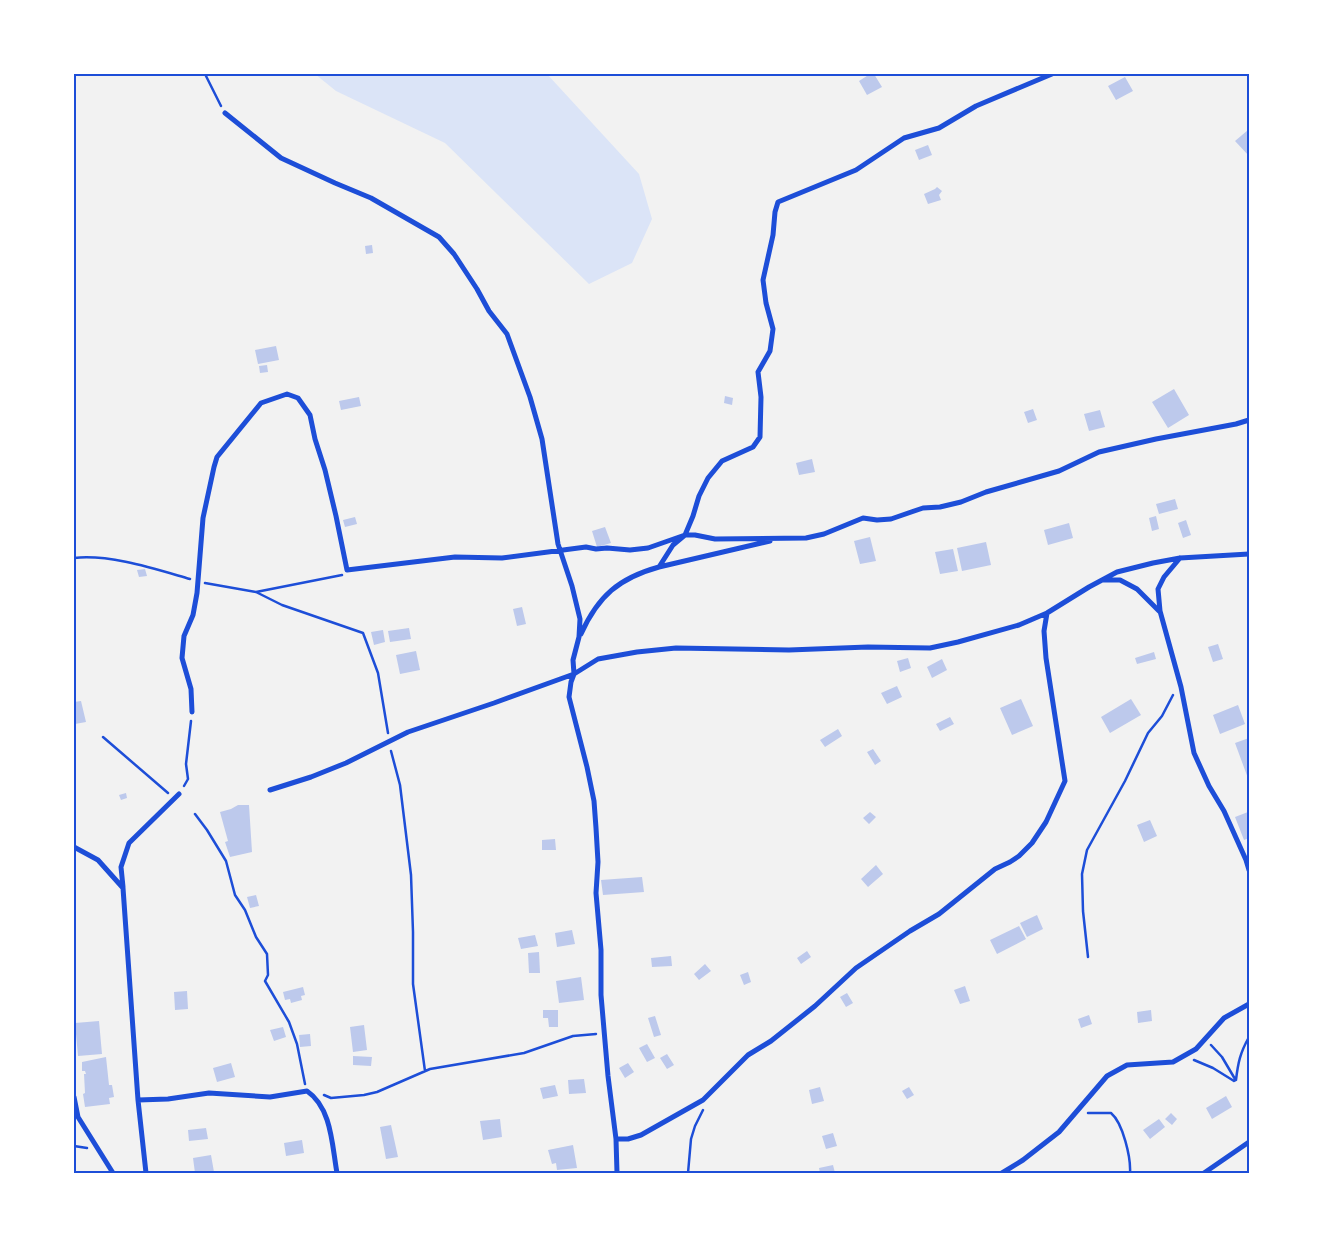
<svg xmlns="http://www.w3.org/2000/svg" width="1323" height="1247" font-family="'Space Grotesk',sans-serif">
<rect width="100%" height="100%" fill="#f2f2f2"/>
<path fill="#dbe4f7" d="M315 74H547L639 174 652 219 632 263 589 284 445 143 336 91Z"/>
<path fill="#bdc9ec" d="M870 74H874L882 87 867 95 859 81Z
M1125 77 1133 91 1116 100 1108 86Z
M1248 130 1249 131V156L1235 141Z
M928 145 932 155 919 160 915 150Z
M937 187 942 191 939 195 941 200 928 204 924 194 935 189Z
M372 245 373 253 366 254 365 246Z
M276 346 279 360 258 364 255 350Z
M267 365 268 372 260 373 259 366Z
M1174 389 1189 415 1168 428 1152 402Z
M725 396 733 398 732 405 724 403Z
M359 397 361 406 341 410 339 401Z
M1033 409 1037 420 1028 423 1024 412Z
M1100 410 1105 427 1089 431 1084 414Z
M812 459 815 472 799 475 796 463Z
M1175 499 1178 509 1159 514 1156 504Z
M1156 516 1159 529 1152 531 1149 518Z
M355 517 357 524 345 527 343 520Z
M1186 520 1191 535 1183 538 1178 523Z
M1069 523 1073 538 1048 545 1044 530Z
M605 527 611 543 597 547 592 531Z
M870 537 876 561 860 564 854 541Z
M986 542 991 565 962 571 957 548Z
M953 549 958 571 940 574 935 552Z
M145 569 147 576 139 577 137 570Z
M522 607 526 624 517 626 513 609Z
M409 628 411 639 390 642 388 631Z
M383 630 385 642 374 645 371 632Z
M1218 644 1223 659 1213 662 1208 647Z
M416 651 420 670 400 674 396 655Z
M1154 652 1156 659 1137 664 1135 658Z
M908 658 911 668 900 672 897 661Z
M942 659 947 670 932 678 927 667Z
M897 686 902 697 887 704 881 693Z
M1021 699 1033 726 1012 735 1000 708Z
M1131 699 1141 715 1110 733 1101 717Z
M81 701 86 722 75 724 74 702Z
M1238 705 1245 724 1220 734 1213 715Z
M950 717 954 724 940 731 936 724Z
M838 729 842 736 825 747 820 740Z
M1249 738V781L1235 743Z
M873 749 881 761 875 765 867 752Z
M126 793 127 798 121 800 119 795Z
M238 805H249L252 852 230 857 225 842 228 841 220 812 231 809Z
M870 812 876 817 869 824 863 818Z
M1248 812 1249 816V838L1244 840 1235 817Z
M1150 820 1157 836 1144 842 1137 825Z
M555 839 556 850H542V840Z
M876 865 883 874 868 887 861 879Z
M642 877 644 892 603 895 601 880Z
M256 895 259 906 250 908 247 897Z
M1037 915 1043 929 1027 937 1020 923Z
M1019 926 1026 939 997 954 990 940Z
M572 930 575 944 557 947 555 933Z
M535 935 538 946 521 949 518 938Z
M807 951 811 957 801 964 797 958Z
M539 952 540 973H529L528 953Z
M671 956 672 966 652 967 651 958Z
M705 964 711 971 699 980 694 974Z
M748 972 751 982 744 985 740 975Z
M581 977 584 1000 559 1003 556 981Z
M965 986 970 1001 960 1004 954 990Z
M303 987 305 995 301 996 302 1000 291 1003 290 999 285 1000 283 992Z
M187 991 188 1009 175 1010 174 992Z
M847 993 853 1003 846 1007 840 997Z
M543 1010H558V1027H549L548 1018H543Z
M1151 1010 1152 1021 1138 1023 1137 1012Z
M1089 1015 1092 1024 1081 1028 1078 1019Z
M655 1016 661 1035 654 1037 648 1018Z
M99 1021 102 1054 78 1056 75 1023Z
M364 1025 367 1050 353 1052 350 1027Z
M283 1027 286 1037 274 1041 270 1030Z
M310 1034 311 1046 300 1047 299 1035Z
M647 1044 655 1058 647 1062 639 1048Z
M667 1054 674 1065 667 1069 660 1058Z
M353 1056 372 1057 371 1066 353 1065Z
M106 1057 109 1085H112L114 1097 109 1098 110 1104 85 1107 83 1094 85 1093 84 1074H86L85 1071H82V1062Z
M231 1063 235 1077 217 1082 213 1068Z
M628 1063 634 1072 625 1078 619 1068Z
M584 1079 586 1093 569 1094 568 1080Z
M555 1085 558 1096 543 1099 540 1088Z
M820 1087 824 1101 812 1104 809 1090Z
M909 1087 914 1095 907 1099 902 1091Z
M1226 1096 1232 1107 1212 1119 1206 1108Z
M1171 1113 1177 1119 1172 1125 1165 1119Z
M500 1119 502 1137 483 1140 480 1121Z
M1159 1119 1165 1127 1150 1139 1143 1130Z
M391 1125 398 1157 386 1159 380 1127Z
M206 1128 208 1139 189 1141 188 1130Z
M833 1133 837 1146 826 1149 822 1136Z
M302 1140 304 1153 286 1156 284 1143Z
M573 1145 577 1168 557 1170 556 1163 552 1164 548 1150Z
M211 1155 214 1172 195 1173 193 1158Z
M833 1165 835 1173H820L819 1168Z"/>
<g fill="none" stroke-linecap="round" stroke-linejoin="round">
<path stroke="#1d4ed8" stroke-width="2.5" d="M205 74 221 106
M74 558C110 554 155 569 190 579
M205 583 256 592 342 575
M256 592 282 605 363 633 378 673 388 733
M103 737 168 793
M391 751 400 785 411 875 413 932V984L425 1071
M184 786 188 779 186 764 191 721
M195 814 207 830 226 861 235 895 245 910 256 937 267 954 268 975 265 981 289 1022 297 1044 305 1084
M1088 957 1083 911 1082 874 1087 850 1125 781 1148 733 1162 716 1173 695
M1211 1045 1222 1057 1235 1079
M1194 1060 1213 1068 1234 1081 1236 1080C1238 1063 1240 1053 1249 1037
M324 1095 331 1098 364 1095 377 1092 430 1069 524 1053 573 1036 596 1034
M1088 1113H1111C1123 1123 1131 1158 1130 1173
M74 1146 87 1148
M688 1173 691 1139 695 1126 703 1110"/>
<path stroke="#1d4ed8" stroke-width="5" d="M225 113 281 158 335 183 371 198 439 237 454 254 477 289 489 311 507 334 530 397 542 439 558 544 572 586 580 619 579 637 573 660 574 674 494 703 408 732 346 763 311 777 270 790
M1180 558 1164 577 1158 589 1160 611 1181 687 1194 753 1209 786 1224 811 1246 860 1249 870
M659 567 770 541
M1104 580H1120L1137 589 1159 611
M581 634C598 596 619 578 659 567L673 545 685 535 693 516 699 496 708 478 722 461 753 447 760 437 761 397 758 372 770 351 773 329 766 303 763 280 773 235 775 212 778 202 856 170 904 138 939 128 976 106 1052 74
M192 712 191 689 182 658 184 636 193 615 197 593 203 518 214 467 217 457 261 403 287 394 298 398 310 415 315 439 325 470 336 516 347 570 455 557 502 558 586 547 596 549 607 548 630 550 648 548 685 535H695L715 539 806 538 824 534 863 518 877 520 891 519 923 508 940 507 961 502 986 492 1059 471 1099 452 1156 439 1236 424 1249 420
M74 847 98 860 123 888 138 1100 146 1173
M123 887 121 867 129 843 179 794
M74 1097 78 1117 113 1173
M138 1100 168 1099 209 1093 270 1097 307 1091C332 1108 332 1146 337 1173
M616 1139H628L641 1135 703 1100 748 1055 771 1041 815 1006 856 968 910 931 939 914 995 869 1010 862 1019 856 1032 843 1046 822 1065 781 1046 658 1044 631 1047 613
M617 1173 616 1139 608 1076 601 995V950L596 893 598 862 596 828 594 801 587 767 569 697 571 682 574 674 598 659 637 652 676 648 789 650 868 647 930 648 958 642 1019 625 1047 613 1089 587 1117 572 1153 563 1180 558 1249 554
M1002 1173 1023 1160 1059 1132 1107 1076 1127 1065 1173 1062 1196 1049 1224 1018 1249 1004
M1204 1173 1249 1142"/>
</g>
<rect width="1323" height="1247" fill="none" stroke="#ffffff" stroke-width="150"/>
<rect x="75" y="75" width="1173" height="1097" fill="none" stroke="#1d4ed8" stroke-width="2"/>
</svg>
